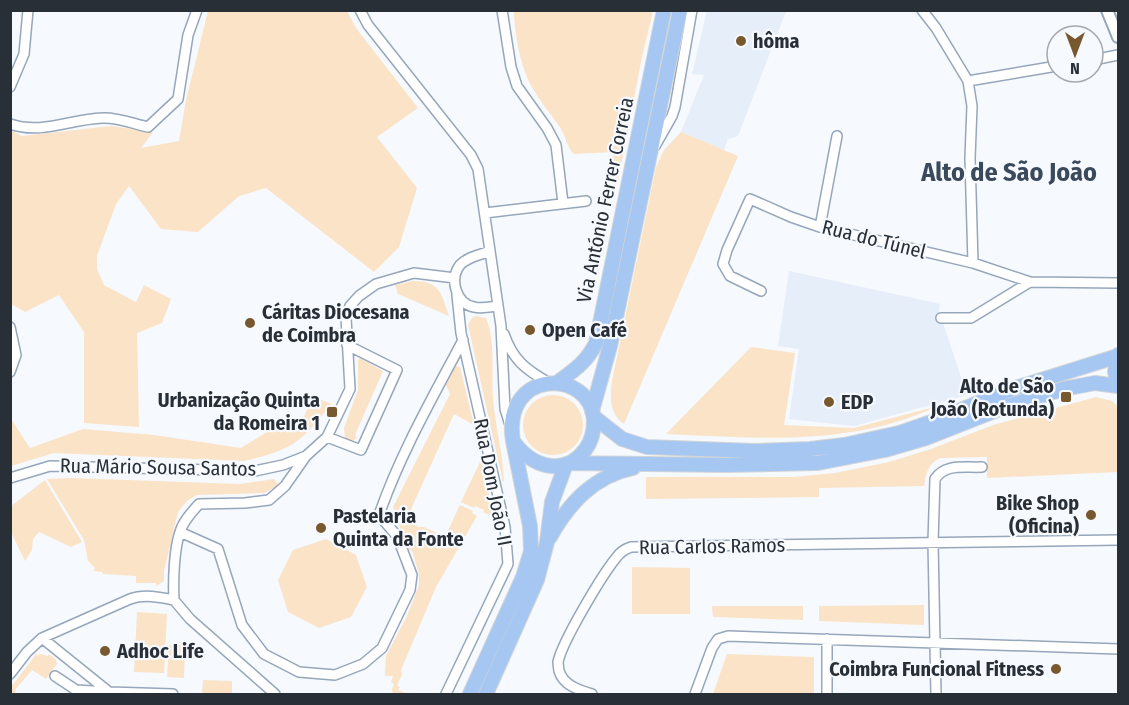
<svg xmlns="http://www.w3.org/2000/svg" width="1129" height="705" font-family="'Fira Sans Condensed',sans-serif">
<rect width="100%" height="100%" fill="#f6f9fe"/>
<path fill="#e5eef9" d="M707 11H786L738 136 728 139 724 150 681 132 704 75 692 74Z
M789 271 940 304 939 311 967 395 854 426 789 419 799 349 778 346Z"/>
<path fill="#fae3c7" d="M208 11H347L356 28 418 108 377 137 417 188 399 247 374 272 266 188 239 196 198 232 161 229 129 186 116 204 97 256V269L104 285 136 302 144 285 171 299 162 323 137 333 139 427 84 423V332L59 295 25 312 11 304 10 130 22 136 111 126 153 132 141 148 179 141 186 100Z
M514 11H653L642 57 618 181 610 171 614 152 574 154C567 148 566 137 561 129 552 115 540 102 532 87 521 69 514 32 514 11Z
M681 132 738 156 624 424C609 413 610 398 612 381L656 167 664 150Z
M413 281C440 281 441 293 449 316L398 294 395 285Z
M476 316 486 318C496 342 491 372 493 398 495 426 503 453 504 481L503 482 468 325 472 318Z
M751 347 795 353 784 425 854 428 938 406C851 447 759 438 666 434Z
M360 358 383 371 355 435 357 438 351 442 345 438 344 428 358 390V360Z
M455 366 460 367 474 425 454 414 411 509 417 527H424L445 537 460 505 473 511 472 513 477 516 436 587 401 670 402 675 397 685 400 687 398 690 408 694H393L392 689 394 684 391 682 393 676H385L386 656 407 616 419 585V574L412 551 407 549 393 507 450 394 445 383Z
M523 425a30 30 0 1 1 60 0a30 30 0 1 1-60 0Z
M313 396 331 404C302 442 292 450 244 461L54 453 11 466V419L30 448 83 429 154 435 241 448 286 420 300 425Z
M1096 397 1112 401 1118 407V472L987 478V457L940 458C928 464 926 473 924 486L819 488V497L646 499V477H794L835 473 889 462 931 449 993 425Z
M481 460 495 518 483 512 484 510 475 506 474 508 461 502Z
M71 478 240 484 274 479 279 485 264 493 197 495 187 501 178 512 164 571V581L156 586V583H136V576L103 574 102 572 94 571 95 568 88 561 84 540 47 479Z
M45 480 82 542 71 547 39 532 33 539 32 550 25 561 11 532V506Z
M326 539 356 555 367 587 351 617 319 628 288 612 278 580 293 550Z
M632 567 690 568V614H632Z
M924 605V625L819 621V606Z
M712 606H803V620L713 617Z
M137 612 167 614 165 653 135 652Z
M169 645H185L184 678 167 677Z
M37 653V656L40 654 48 656 49 654 56 660 57 664 46 679 32 670 15 690 16 691 14 694H11V687Z
M135 653 165 654 164 673 134 672Z
M727 654 814 657V694H713Z
M203 680 232 681V694H202Z"/>
<g fill="none" stroke-linecap="round" stroke-linejoin="round">
<defs>
<path id="minor" d="M360 10 368 25 471 155 478 169 501 326 505 409 510 425
M502 10 511 67 517 86 547 128 556 145 563 203
M922 10 936 28 968 81 972 106 970 158 973 263
M1093 60 1118 55
M968 81 1057 66
M10 87 24 54 28 10
M10 124C42 135 71 119 102 118 117 117 134 124 148 127L178 99 188 35 197 10
M655 146 672 116 675 107 692 10
M485 213 586 201
M820 227 837 136
M490 251C480 255 467 257 460 265 449 279 456 304 474 307 481 309 490 307 498 306
M761 291 730 276 723 264 727 250 750 199 791 217 820 227 973 263 1030 282 1118 283
M941 318H971L1030 282
M10 327 16 355 10 372
M504 334C513 360 525 369 549 383
M327 437 361 450 397 370 347 345
M10 478 50 466 255 471 283 465 306 456
M180 532 218 549 242 625 264 654 299 672 335 675 363 664 382 648 410 590 412 575 397 536 379 515C400 454 433 397 463 340
M174 600C173 581 174 549 180 532 183 521 192 512 199 504L245 503 269 500 285 486 306 456 327 437 350 389 346 318 350 306 359 296 376 284 414 273 455 278
M42 638 109 692 173 694
M827 639V694
M10 674 27 652 42 638 130 599C144 594 159 597 174 600L190 619 275 694
M55 676 76 690 108 692
M446 694 508 564 505 527 461 333 457 295
M592 694C579 690 564 686 559 671 559 670 558 664 558 662 562 642 602 575 616 558 620 552 625 549 631 547L1118 540
M695 694 712 648 718 639 728 636 1118 649
M936 694 933 542 935 479C945 463 965 468 982 467"/>
<path id="tertiary" d="M1107 10 1118 37"/>
<path id="primary" d="M1118 355 1115 372 1118 381
M557 383C573 371 587 362 596 343L664 10
M592 411 610 346 680 10
M594 417 622 439 647 447 754 451 810 449 844 445 899 433 934 421 1012 389 1118 356
M569 463 726 465 818 463 885 450 926 438 1002 408 1063 389 1095 383 1118 386
M550 537C569 503 594 476 633 468
M470 694 523 577 531 551 530 526 513 441C501 368 591 368 594 420 594 431 592 441 585 450 563 479 530 465 513 441
M486 694 537 580 547 542 552 502 566 464"/>
</defs>
<use href="#minor" stroke="#96a6bb" stroke-width="12"/>
<use href="#tertiary" stroke="#96a6bb" stroke-width="14"/>
<use href="#primary" stroke="#d4d5d7" stroke-width="16"/>
<use href="#minor" stroke="#fff" stroke-width="9"/>
<use href="#tertiary" stroke="#fff" stroke-width="10"/>
<use href="#primary" stroke="#a5c7f1" stroke-width="14"/>
</g>
<g fill="#78582e" stroke="#f6f9fe" stroke-width="2">
<circle cx="741" cy="41" r="6"/>
<circle cx="250" cy="323" r="6"/>
<circle cx="530" cy="330" r="6"/>
<rect x="1060" y="391" width="12" height="12" rx="3"/>
<circle cx="829" cy="402" r="6"/>
<rect x="326" y="406" width="12" height="12" rx="3"/>
<circle cx="1091" cy="515" r="6"/>
<circle cx="321" cy="528" r="6"/>
<circle cx="105" cy="651" r="6"/>
<circle cx="1056" cy="669" r="6"/>
</g>
<g text-anchor="middle" dominant-baseline="central" stroke-width="4.5" stroke-linejoin="round" paint-order="stroke">
<g font-size="20" font-weight="bold" fill="#282f37" stroke="#f6f9fe" text-anchor="start">
<text x="753" y="41">hôma</text>
<text x="262" y="312">Cáritas Diocesana<tspan x="262" dy="23">de Coimbra</tspan></text>
<text x="542" y="330">Open Café</text>
<text x="1054" y="386" text-anchor="end">Alto de São<tspan x="1054" dy="23">João (Rotunda)</tspan></text>
<text x="320" y="400" text-anchor="end">Urbanização Quinta<tspan x="320" dy="23">da Romeira 1</tspan></text>
<text x="841" y="402">EDP</text>
<text x="1079" y="503" text-anchor="end">Bike Shop<tspan x="1079" dy="23">(Oficina)</tspan></text>
<text x="333" y="516">Pastelaria<tspan x="333" dy="23">Quinta da Fonte</tspan></text>
<text x="117" y="651">Adhoc Life</text>
<text x="1044" y="669" text-anchor="end">Coimbra Funcional Fitness</text>
</g>
<g font-size="20" fill="#282f37" stroke="#f6f9fe">
<text transform="translate(605 200) rotate(-78)">Via António Ferrer Correia</text>
<text transform="translate(874 239) rotate(14)">Rua do Túnel</text>
<text transform="translate(158 467) rotate(1)">Rua Mário Sousa Santos</text>
<text transform="translate(493 482) rotate(79)">Rua Dom João II</text>
<text transform="translate(712 546) rotate(-1)">Rua Carlos Ramos</text>
</g>
<g font-size="26" font-weight="bold" fill="#3a495b" stroke="#f6f9fe">
<text x="1009" y="172">Alto de São João</text>
</g>
</g>
<rect width="1129" height="705" fill="none" stroke="#282f37" stroke-width="24"/>
<g transform="translate(1075 54) rotate(180)"><circle r="28" fill="#f6f9fe" stroke="#a4a8ae" stroke-width="1.5"/>
<path d="M0-4.5L10 22L0 15L-10 22Z" fill="#78582e"/>
<text y="-9" font-size="16" font-weight="bold" text-anchor="middle" fill="#282f37">N</text>
</g>
</svg>
